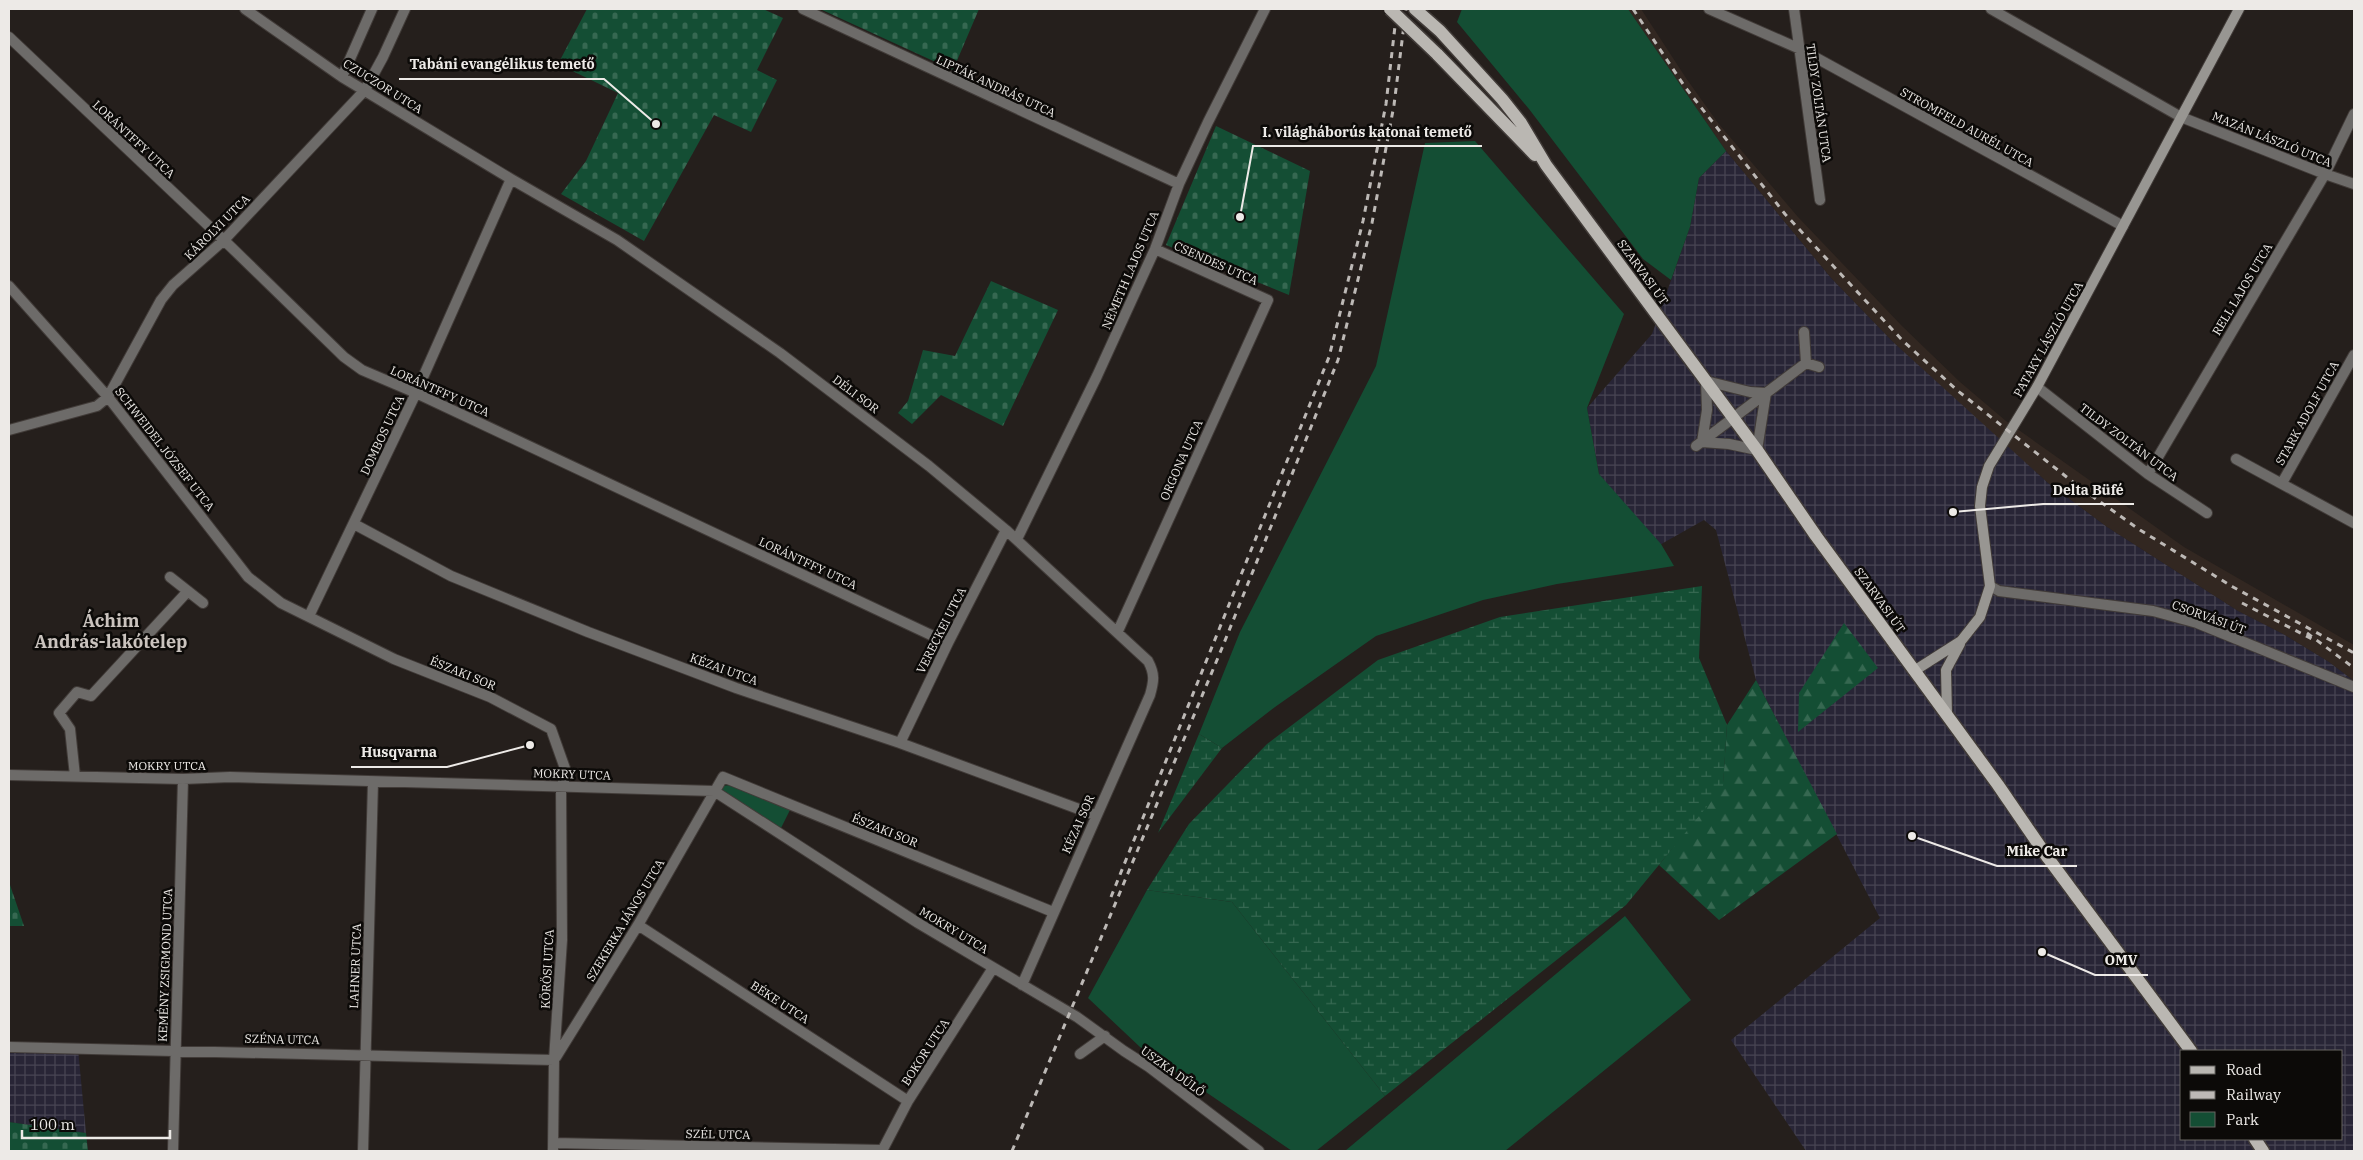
<svg xmlns="http://www.w3.org/2000/svg" width="2363" height="1160" font-family="'IBM Plex Serif',serif">
<defs>
<pattern id="industrial-grid" width="8" height="8" patternUnits="userSpaceOnUse" patternTransform="scale(1.25)"><rect width="8" height="8" fill="#282536"/><path d="M0 4h8M4 0v8" fill="none" stroke="#484553"/></pattern>
<pattern id="forest-firs" width="22" height="20" patternUnits="userSpaceOnUse" patternTransform="scale(1.25)"><rect width="22" height="20" fill="#144e34"/><path d="M5 1l3.5 6h-7zM16 11l3.5 6h-7z" fill="#366851"/></pattern>
<pattern id="wetland-marsh" width="20" height="14" patternUnits="userSpaceOnUse" patternTransform="scale(1.25)"><rect width="20" height="14" fill="#144e34"/><path d="M1 5h8M5 5V1M11 12h8M15 12V8" fill="none" stroke="#366851"/></pattern>
<pattern id="cemetery-stones" width="16" height="16" patternUnits="userSpaceOnUse" patternTransform="scale(1.25)"><rect width="16" height="16" fill="#144e34"/><path d="M2 7V4a2 2 0 0 1 4 0v3zM10 15v-3a2 2 0 0 1 4 0v3z" fill="#366851"/></pattern>
</defs>
<rect width="100%" height="100%" fill="#251f1c"/>
<path fill="#322721" d="M1628 9H1641L1686 78 1718 123 1798 217 1902 326 1960 382 2006 421 2184 547 2354 645V681L2329 662 2283 634 2238 611 2107 527 2048 483 1986 429 1893 342 1831 278 1726 151Z"/>
<path fill="url(#industrial-grid)" fill-rule="evenodd" d="M1726 151 1831 278 1893 342 2048 483 2107 527 2238 611 2283 634 2329 662 2354 681V1151H1806L1731 1040 1880 918 1756 680 1716 530 1704 520 1656 547 1599 474 1587 408 1652 334 1690 227 1699 178ZM2182 1051H2342V1139H2182Z
M9 1048 78 1049 86 1133 9 1122Z"/>
<path fill="#144e34" d="M1462 9H1628L1726 151 1699 178 1690 227 1671 280 1643 259 1529 109 1457 22Z
M1475 141 1624 314 1587 408 1599 474 1661 544 1674 566 1557 584 1483 600 1376 636 1275 707 1222 748 1199 734 1240 632 1376 366 1425 143Z
M731 785 791 808 781 828 719 791 721 786Z
M1147 890 1232 902 1385 1096 1316 1151H1292L1140 1047 1088 998Z
M1625 916 1691 1000 1505 1151H1345Z"/>
<path fill="url(#forest-firs)" d="M1844 623 1878 668 1798 732 1799 693Z
M1756 680 1837 834 1719 920 1659 865 1723 783 1727 725Z"/>
<path fill="url(#wetland-marsh)" d="M1702 586 1699 658 1727 725 1723 787 1626 905 1385 1096 1232 902 1147 890 1189 824 1267 744 1378 660 1500 617Z
M1199 734 1222 748 1158 833Z"/>
<path fill="url(#cemetery-stones)" d="M587 9H763L783 18 757 70 777 80 751 132 714 115 644 241 561 194 586 161 618 93 558 64Z
M820 9H979L953 70Z
M1216 126 1310 171 1289 295 1166 245Z
M991 281 1058 310 1003 426 941 395 912 424 898 413 908 401 923 350 955 356Z
M9 882 24 926H9Z
M9 1122 86 1133 88 1151H9Z"/>
<g fill="none" stroke-linecap="round" stroke-linejoin="round">
<defs>
<path id="street" d="M245 9 342 77 511 179 617 240 780 353 929 466 1006 530 1148 661C1155 674 1154 681 1150 695L1022 985
M803 9 1179 184
M1709 9 1800 49 2123 226
M1794 9 1820 200
M1991 9 2181 117 2325 174 2354 184
M9 37 231 247 344 357 362 370 416 393 948 643
M342 77 372 9
M9 286 108 397 248 577 281 603 394 659 490 697 551 729 567 774 561 787 562 940 554 1060 553 1151
M1804 332 1806 363
M1706 381 1750 392 1766 393 1757 450 1729 444 1702 442 1707 410Z
M2037 387 2148 474 2207 513
M9 430 97 406 108 397 161 300 173 285 224 240 365 90 383 57 405 9
M1696 446 1806 363 1819 367
M2236 459 2354 523
M2148 474 2325 174 2354 114
M2282 483 2354 355
M354 524 451 576 588 632 736 688 900 743 1095 815
M1017 539 1097 376 1155 249 1179 184 1208 122 1265 9
M170 577 203 603
M1990 586 1999 591 2153 611 2197 623 2354 687
M309 616 416 393 511 179
M1118 631 1268 300 1155 249
M900 743 948 643 1006 530
M9 775 183 779 230 777 714 791 918 923 1077 1017 1124 1051 1149 1067 1259 1151
M75 776 70 729 59 713 77 692 91 696 188 591
M638 925 908 1101
M9 1047 554 1060
M1080 1054 1105 1036
M556 1057 638 925 723 777 1053 912
M554 1143 882 1150
M173 1151 183 779
M363 1151 373 782
M882 1151 908 1101 993 968"/>
<path id="secondary" d="M1914 671 1961 641 1980 617 1990 586 1980 506 1982 487 1989 466 2037 387 2239 9
M1947 715 1946 670 1960 644"/>
<path id="primary" d="M1415 9 1440 31 1502 99 1521 123 1546 165 1757 450 1816 536 1998 785 2048 858 2191 1051
M1437 54 1535 155
M2255 1139 2263 1151"/>
</defs>
<use href="#street" stroke="#413b38" stroke-width="12"/>
<use href="#secondary" stroke="#413b38" stroke-width="12"/>
<use href="#primary" stroke="#413b38" stroke-width="15"/>
<use href="#street" stroke="#6d6b69" stroke-width="10"/>
<use href="#secondary" stroke="#989692" stroke-width="10"/>
<use href="#primary" stroke="#bab7b2" stroke-width="12"/>
<path stroke="#bdb9b6" stroke-width="3" stroke-dasharray="6 6" stroke-linecap="butt" d="M1633 9 1685 87 1785 214 1903 341 1958 391 2078 486 2140 530 2233 587 2354 653
M2242 603 2312 639
M2307 633 2354 668
M1111 897 1329 357 1363 221 1386 104 1397 9
M1012 1151 1222 648 1338 360 1372 223 1394 105 1406 9"/>
<defs>
<path id="primary-bridge" d="M1390 9 1437 54"/>
</defs>
<use href="#primary-bridge" stroke="#413b38" stroke-width="15" stroke-linecap="butt"/>
<use href="#primary-bridge" stroke="#bab7b2" stroke-width="12"/>
</g>
<g text-anchor="middle" dominant-baseline="central" stroke-width="5" stroke-linejoin="round" paint-order="stroke">
<g font-size="12" fill="#edeae7" stroke="#0c0a08">
<text transform="translate(383 86) rotate(32)">CZUCZOR UTCA</text>
<text transform="translate(996 86) rotate(25)">LIPTÁK ANDRÁS UTCA</text>
<text transform="translate(1819 103) rotate(82)">TILDY ZOLTÁN UTCA</text>
<text transform="translate(1967 127) rotate(29)">STROMFELD AURÉL UTCA</text>
<text transform="translate(134 139) rotate(43)">LORÁNTFFY UTCA</text>
<text transform="translate(2272 139) rotate(22)">MAZÁN LÁSZLÓ UTCA</text>
<text transform="translate(217 227) rotate(-45)">KÁROLYI UTCA</text>
<text transform="translate(1216 263) rotate(24)">CSENDES UTCA</text>
<text transform="translate(1130 270) rotate(-67)">NÉMETH LAJOS UTCA</text>
<text transform="translate(1643 272) rotate(54)">SZARVASI ÚT</text>
<text transform="translate(2242 289) rotate(-59)">RELL LAJOS UTCA</text>
<text transform="translate(2048 339) rotate(-61)">PATAKY LÁSZLÓ UTCA</text>
<text transform="translate(440 391) rotate(24)">LORÁNTFFY UTCA</text>
<text transform="translate(856 394) rotate(37)">DÉLI SOR</text>
<text transform="translate(2307 413) rotate(-61)">STARK ADOLF UTCA</text>
<text transform="translate(382 435) rotate(-65)">DOMBOS UTCA</text>
<text transform="translate(2129 442) rotate(37)">TILDY ZOLTÁN UTCA</text>
<text transform="translate(165 449) rotate(52)">SCHWEIDEL JÓZSEF UTCA</text>
<text transform="translate(1181 460) rotate(-66)">ORGONA UTCA</text>
<text transform="translate(808 563) rotate(25)">LORÁNTFFY UTCA</text>
<text transform="translate(1880 600) rotate(54)">SZARVASI ÚT</text>
<text transform="translate(2209 617) rotate(20)">CSORVÁSI ÚT</text>
<text transform="translate(941 630) rotate(-63)">VERECKEI UTCA</text>
<text transform="translate(724 669) rotate(20)">KÉZAI UTCA</text>
<text transform="translate(463 673) rotate(22)">ÉSZAKI SOR</text>
<text x="167" y="765">MOKRY UTCA</text>
<text transform="translate(572 774) rotate(2)">MOKRY UTCA</text>
<text transform="translate(1078 824) rotate(-66)">KÉZAI SOR</text>
<text transform="translate(885 830) rotate(22)">ÉSZAKI SOR</text>
<text transform="translate(625 920) rotate(-59)">SZEKERKA JÁNOS UTCA</text>
<text transform="translate(954 930) rotate(31)">MOKRY UTCA</text>
<text transform="translate(165 965) rotate(-88)">KEMÉNY ZSIGMOND UTCA</text>
<text transform="translate(355 966) rotate(-88)">LAHNER UTCA</text>
<text transform="translate(547 969) rotate(-87)">KÖRÖSI UTCA</text>
<text transform="translate(780 1002) rotate(33)">BÉKE UTCA</text>
<text transform="translate(282 1039) rotate(1)">SZÉNA UTCA</text>
<text transform="translate(925 1052) rotate(-57)">BOKOR UTCA</text>
<text transform="translate(1173 1071) rotate(36)">USZKA DŰLŐ</text>
<text transform="translate(718 1134) rotate(1)">SZÉL UTCA</text>
</g>
<g font-size="18" font-weight="bold" fill="#cac3be" stroke="#0c0a08">
<text x="111" y="620">Áchim<tspan x="111" dy="21">András-lakótelep</tspan></text>
</g>
</g>
<path fill="none" stroke="#edeae7" stroke-width="2" d="M656 124L604 79H399M1240 217L1253 146H1482M1953 512L2043 504H2134M530 745L447 767H351M1912 836L1997 866H2077M2042 952L2095 975H2148"/>
<g fill="#edeae7" stroke="#0c0a08" stroke-width="2">
<circle cx="656" cy="124" r="5"/>
<circle cx="1240" cy="217" r="5"/>
<circle cx="1953" cy="512" r="5"/>
<circle cx="530" cy="745" r="5"/>
<circle cx="1912" cy="836" r="5"/>
<circle cx="2042" cy="952" r="5"/>
</g>
<g font-size="14" text-anchor="middle" font-weight="bold" fill="#edeae7" stroke="#0c0a08" stroke-width="5" stroke-linejoin="round" paint-order="stroke">
<text x="502" y="69">Tabáni evangélikus temető</text>
<text x="1367" y="137">I. világháborús katonai temető</text>
<text x="2088" y="495">Delta Büfé</text>
<text x="399" y="757">Husqvarna</text>
<text x="2037" y="856">Mike Car</text>
<text x="2121" y="965">OMV</text>
</g>
<rect width="2363" height="1160" fill="none" stroke="#edeae7" stroke-width="20"/>
<rect x="2180" y="1050" width="162" height="90" fill="#0c0a08" stroke="#666461"/>
<rect x="2190" y="1066" width="25" height="8" fill="#bab7b2" stroke="#666461"/>
<text x="2226" y="1075" font-size="15" fill="#edeae7">Road</text>
<rect x="2190" y="1091" width="25" height="8" fill="#bdb9b6" stroke="#666461"/>
<text x="2226" y="1100" font-size="15" fill="#edeae7">Railway</text>
<rect x="2190" y="1112" width="25" height="15" fill="#144e34" stroke="#666461"/>
<text x="2226" y="1125" font-size="15" fill="#edeae7">Park</text>
<path d="M22 1130v8h148v-8" fill="none" stroke="#edeae7" stroke-width="2.5"/>
<text x="30" y="1130" font-size="15" fill="#edeae7" stroke="#0c0a08" stroke-width="4" paint-order="stroke">100 m</text>
</svg>
